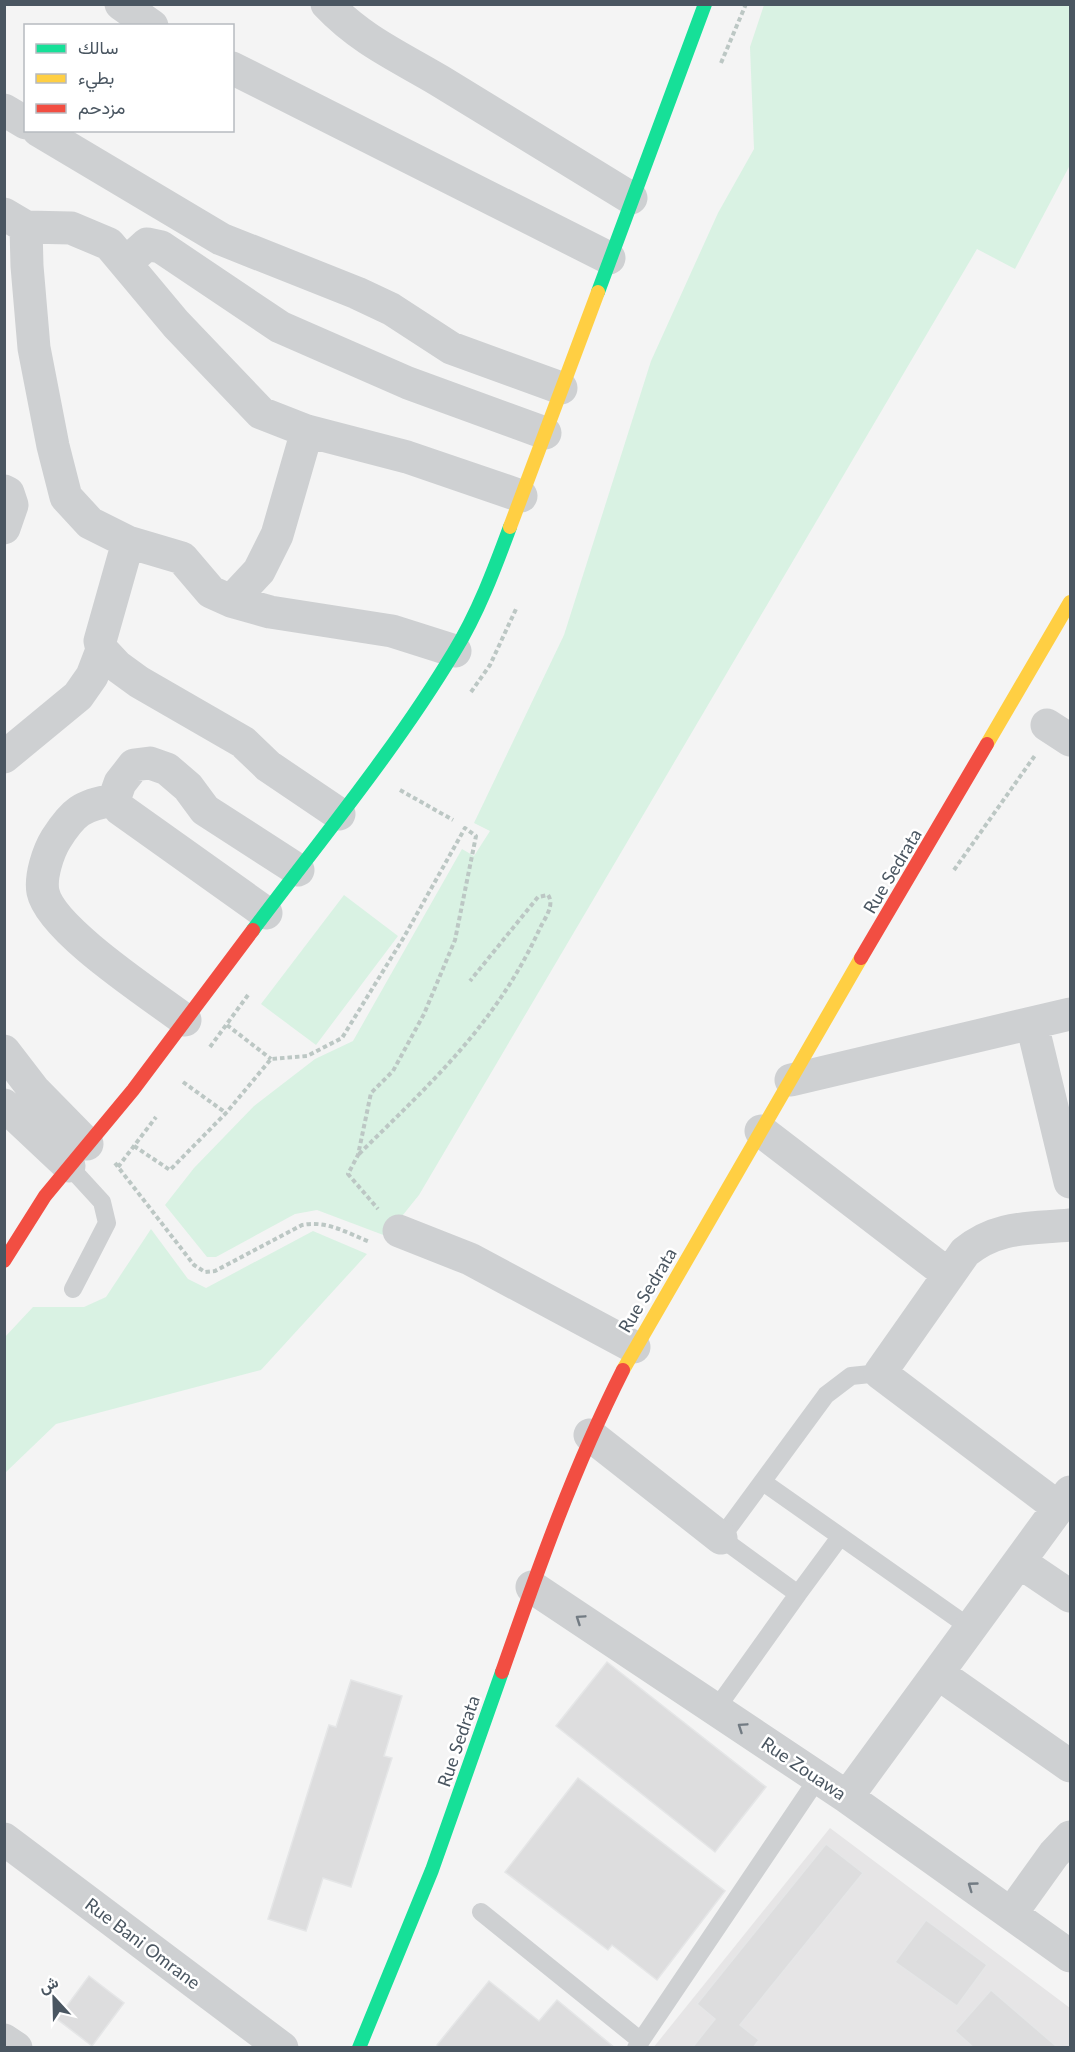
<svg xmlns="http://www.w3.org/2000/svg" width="1075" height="2052" font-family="Lato,Vazirmatn,sans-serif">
<rect width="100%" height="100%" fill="#f4f4f4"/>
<path fill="#e6e5e6" d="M830 1828 1070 2008V2047L653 2048Z"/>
<path fill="#d9f2e3" d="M764 5H1070V165L1015 269 977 249 419 1195 386 1236 317 1210 295 1214 216 1257H207L165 1205 194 1168 254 1106 315 1059 353 1041 462 849 474 856 490 831 474 823 564 635 651 361 718 213 754 149 750 47Z
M344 895 398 936 316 1045 261 1004Z
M151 1229 188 1279 206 1288 313 1231 367 1254 261 1370 56 1424 5 1473 4 1338 33 1307H84L106 1297Z"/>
<path fill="#ddddde" stroke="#e5e6e7" stroke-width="1.5" d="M607 1662 766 1787 715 1852 556 1726Z
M351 1680 402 1696 384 1756 392 1758 351 1887 323 1878 306 1931 268 1919 329 1725 336 1727Z
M578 1778 725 1891 657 1980 612 1945 608 1950 505 1872Z
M826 1844 863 1873 740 2025 759 2040 753 2048H692L715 2019 697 2004Z
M926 1920 987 1965 957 2006 895 1962Z
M89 1976 124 2003 92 2046 57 2019Z
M489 1981 539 2021 557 2000 615 2048H439L437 2045Z
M991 1990 1056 2046 1055 2048H974L955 2031Z"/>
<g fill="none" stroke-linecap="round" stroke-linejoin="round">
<path stroke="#bcc7c4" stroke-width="4" stroke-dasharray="4.5 3" stroke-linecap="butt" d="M721 63 746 4
M471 692 490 665 516 609
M400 790 453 820
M954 870 1036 754
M227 1025 271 1059
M210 1047 248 995
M183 1082 226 1113
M134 1146 170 1170 226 1113 271 1059 307 1056 342 1038 404 937 465 828 476 836 455 940 424 1014 393 1071 371 1093 358 1155 348 1174 378 1209
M359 1154C431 1083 497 1023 540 928 545 918 555 905 548 895L538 897 470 981
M115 1163 194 1265 205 1272 215 1271 302 1225C327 1220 347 1233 370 1242
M118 1167 156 1117"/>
<path stroke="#ced0d2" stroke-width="18" d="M69 1166 102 1202 107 1223 73 1289
M763 1482 972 1629
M798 1594 840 1537
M716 1709 798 1594 721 1538 826 1395 851 1376 880 1373
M481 1912 641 2041
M636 2048 818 1778"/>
<path stroke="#ced0d2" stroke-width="33" d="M121 4 152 26
M327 4C361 40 398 56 440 81 503 120 567 159 631 198
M232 68 609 258
M4 110 26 123
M38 130 221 239 357 293 391 309 451 348 561 388
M4 214 26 227 71 228 109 244 176 324 261 413 307 431 407 457 521 496
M26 227 27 266 34 348 53 446 66 497 90 523 128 542 182 558 211 592 231 601 270 612 392 631 455 651
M126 263 147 244 161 247 280 327 408 383 545 433
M4 491 8 493 12 505 4 528
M128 542 100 641 102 650 117 666 139 682 243 742 268 766 339 814
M231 601 259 571 277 535 307 431
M1047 725 1070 740
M4 757 78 696 92 676 102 650
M114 800C82 805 73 812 56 839 48 852 40 877 43 892 51 930 152 995 185 1020
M266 913 120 809 114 800 120 783 134 765 150 763 167 769 188 787 205 810 298 870
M1032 1024 1070 1182
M4 1051 34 1090 87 1144
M791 1080 1070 1014
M4 1105 69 1166
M761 1131 949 1275
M399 1231 470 1259 634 1347
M590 1435 721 1538
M1059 1508 880 1373 965 1252C998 1225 1030 1229 1070 1225
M1021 1563 1070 1596
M532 1587 847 1797 1070 1956
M939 1674 1070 1766
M847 1797 1070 1492
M4 1839 282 2048
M1011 1914 1054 1854 1070 1837
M4 2040 16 2048"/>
<path stroke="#16e098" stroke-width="14" d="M598 292 705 4
M253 930C321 839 395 750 454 652 478 613 494 570 510 527
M359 2048 432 1870 502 1672"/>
<path stroke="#ffcf43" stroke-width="14" d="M510 527 598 292
M987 744 1070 602
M623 1370 861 958"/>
<path stroke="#f24e42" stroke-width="14" d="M861 958 987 744
M4 1261 45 1196 133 1090 253 930
M502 1672C538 1569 574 1467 623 1370"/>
</g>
<defs><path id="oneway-chevron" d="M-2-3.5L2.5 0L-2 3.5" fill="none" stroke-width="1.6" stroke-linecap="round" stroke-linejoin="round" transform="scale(1.5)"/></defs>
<g stroke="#727b83">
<use href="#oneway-chevron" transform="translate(580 1619) rotate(-146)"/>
<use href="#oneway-chevron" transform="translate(742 1727) rotate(-146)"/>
<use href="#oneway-chevron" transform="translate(972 1886) rotate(-144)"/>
</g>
<g text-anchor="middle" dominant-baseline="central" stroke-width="5" stroke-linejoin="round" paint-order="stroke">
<g font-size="18" fill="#4a5661" stroke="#fff">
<text transform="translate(892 871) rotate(-59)">Rue Sedrata</text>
<text transform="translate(647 1290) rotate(-59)">Rue Sedrata</text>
<text transform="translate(458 1741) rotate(-71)">Rue Sedrata</text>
<text transform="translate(804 1768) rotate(34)">Rue Zouawa</text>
<text transform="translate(143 1943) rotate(37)">Rue Bani Omrane</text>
</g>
</g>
<rect width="1075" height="2052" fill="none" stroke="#4a5661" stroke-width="12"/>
<rect x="24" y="24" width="210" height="108" fill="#ffffff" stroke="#b7bbc0" stroke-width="1.5"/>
<rect x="36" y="44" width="30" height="9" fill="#16e098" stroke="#b7bbc0" stroke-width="1.5"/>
<text x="78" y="54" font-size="18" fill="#4a5661">سالك</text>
<rect x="36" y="74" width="30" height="9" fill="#ffcf43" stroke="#b7bbc0" stroke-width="1.5"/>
<text x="78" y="84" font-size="18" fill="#4a5661">بطيء</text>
<rect x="36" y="104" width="30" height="9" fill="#f24e42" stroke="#b7bbc0" stroke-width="1.5"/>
<text x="78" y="114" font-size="18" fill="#4a5661">مزدحم</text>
<g transform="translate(54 1998) rotate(338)" stroke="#ffffff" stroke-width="4.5" paint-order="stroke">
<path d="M0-4.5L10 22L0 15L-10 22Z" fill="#4a5661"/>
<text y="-9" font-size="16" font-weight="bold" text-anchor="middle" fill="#4a5661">ش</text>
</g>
</svg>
